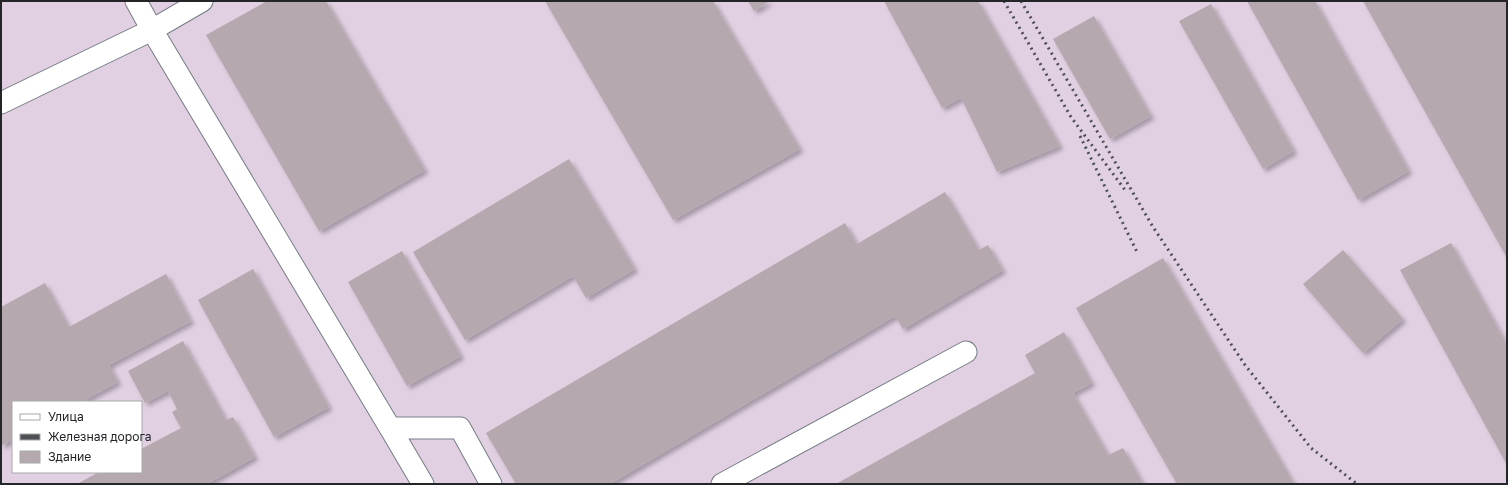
<svg xmlns="http://www.w3.org/2000/svg" width="1508" height="485" font-family="'Golos Text',sans-serif">
<defs>
<filter id="shadow"><feDropShadow dx="3.5" dy="3.5" stdDeviation="2" flood-color="#0004"/></filter>
</defs>
<rect width="100%" height="100%" fill="#dbe0eb"/>
<path fill="#e1d0e2" fill-rule="evenodd" d="M1 1H1507V484H1ZM13 402H141V472H13Z"/>
<path fill="#b5a9af" filter="url(#shadow)" d="M267 1H326L425 170 319 231 206 35Z
M545 1H713L800 149 673 220Z
M748 1H770L754 11Z
M884 1H978L1060 146 997 172 961 98 942 108Z
M1247 1H1315L1409 171 1358 200Z
M1363 1H1507V258Z
M1211 4 1294 151 1263 169 1179 21Z
M1094 16 1151 116 1110 139 1053 39Z
M569 159 635 269 586 298 573 276 465 340 413 252Z
M945 192 979 250 988 245 1003 270 903 329 895 316 610 484H516L486 433 845 223 857 244Z
M1451 243 1507 345V465L1400 270Z
M1343 250 1403 319 1363 353 1303 284Z
M402 251 461 356 407 386 348 282Z
M1163 258 1294 484H1177L1076 308Z
M253 269 329 407 274 437 198 300Z
M166 274 191 321 109 365 118 382 81 402H13V439L1 446V307L45 283 69 327Z
M1064 332 1092 383 1073 393 1108 455 1123 448 1143 484H836L1035 373 1025 355Z
M183 341 226 420 233 417 255 457 207 484H77L99 472H141V449L181 428 172 412 177 409 168 391 145 403 128 371Z"/>
<g fill="none" stroke-linecap="round" stroke-linejoin="round">
<defs>
<path id="minor" d="M136 1 152 30 202 1
M1 103 152 30 390 428H460L491 484
M390 428 423 484
M722 484 966 352"/>
</defs>
<use href="#minor" stroke="#777c86" stroke-width="23"/>
<use href="#minor" stroke="#fff" stroke-width="21"/>
<path stroke="#4e5056" stroke-width="3" stroke-dasharray="2 4" stroke-linecap="butt" d="M1004 1 1071 117 1125 190
M1021 1 1153 227 1245 365 1311 448 1357 484
M1080 136 1138 254"/>
</g>
<rect width="1508" height="485" fill="none" stroke="#232529" stroke-width="4"/>
<rect x="12" y="401" width="130" height="72" fill="#ffffff" stroke="#a7a8a9"/>
<rect x="20" y="414" width="20" height="6" fill="#ffffff" stroke="#a7a8a9"/>
<text x="48" y="421" font-size="12" fill="#232529">Улица</text>
<rect x="20" y="434" width="20" height="6" fill="#4e5056" stroke="#a7a8a9"/>
<text x="48" y="441" font-size="12" fill="#232529">Железная дорога</text>
<rect x="20" y="451" width="20" height="12" fill="#b5a9af" stroke="#a7a8a9"/>
<text x="48" y="461" font-size="12" fill="#232529">Здание</text>
</svg>
